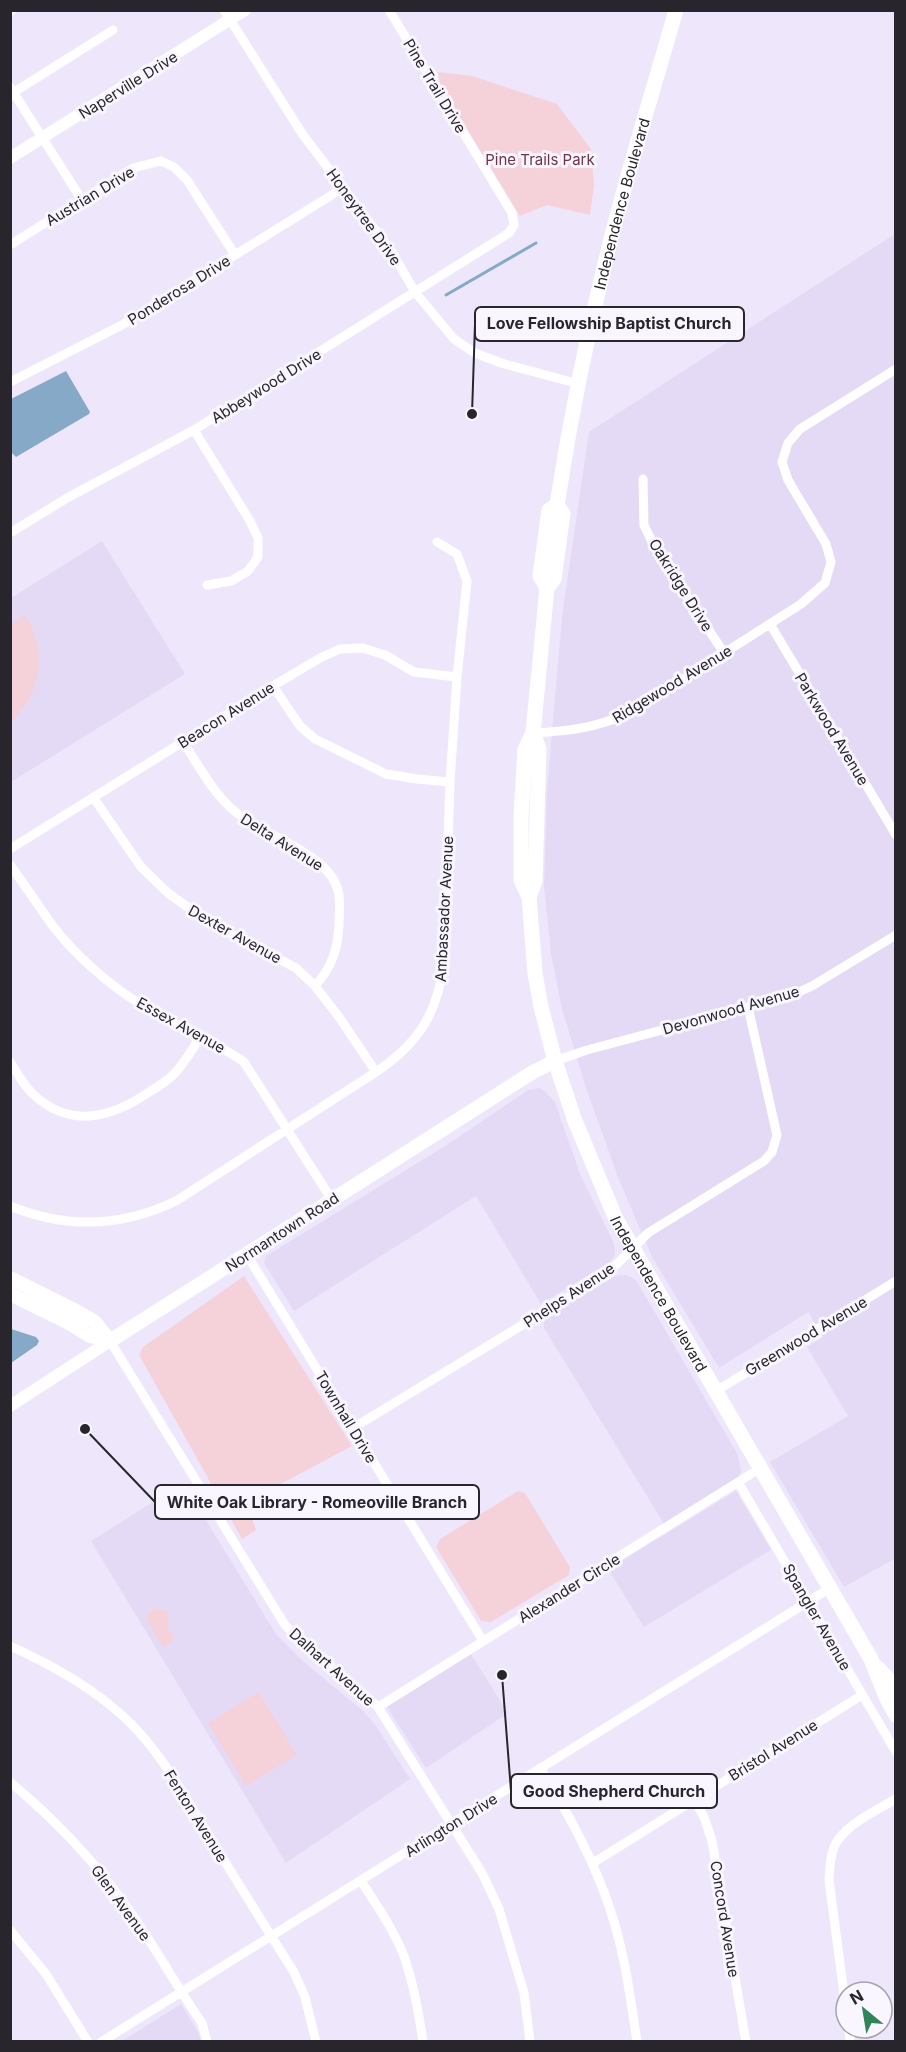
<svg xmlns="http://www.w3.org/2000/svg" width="906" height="2052" font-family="Inter,sans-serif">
<rect width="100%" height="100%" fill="#eee7fb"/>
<path fill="#e4daf5" d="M895 234 896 1558 844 1587 770 1462 848 1416 807 1347 823 1337 808 1312 719 1368 652 1257 619 1180 586 1088 562 1009 551 954 544 885 547 791 562 616 589 432Z
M102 541 185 674 11 782V598Z
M539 1088 545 1091 555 1102 580 1174 614 1243 615 1254 610 1262 541 1304 476 1196 294 1311 264 1263 266 1256 445 1146 528 1090Z
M626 1275 636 1280 738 1455 741 1471 737 1480 664 1524 544 1328V1321L547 1317 615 1276Z
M183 1483 276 1634 304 1662 362 1710 376 1726 410 1779 286 1863 91 1541Z
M736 1491 771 1550 644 1627 608 1569Z
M471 1654 508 1713 426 1768 387 1707Z
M181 2004 198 2032 201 2041H122Z"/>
<path fill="#f5d2da" d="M438 72 472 76 557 104 591 149 594 185 590 215 547 205 520 216 440 84Z
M25 615C48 650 42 693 11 722V624Z
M244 1276 352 1446 260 1495 249 1509 256 1530 242 1539 139 1355 143 1347Z
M518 1491 525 1493 570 1567 569 1575 491 1622 481 1621 436 1547 440 1539Z
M154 1608 166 1611 169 1619 167 1628 173 1635V1642L163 1647 147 1621 148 1614Z
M259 1692 297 1755 246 1786 208 1723Z"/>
<path fill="#86a9c7" d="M66 371 90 412 89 414 16 457 10 451 11 399Z
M11 1329 36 1337 39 1341 37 1345 11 1363Z"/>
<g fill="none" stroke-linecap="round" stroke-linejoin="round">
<path stroke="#86a9c7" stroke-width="3" d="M446 295 536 243"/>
<path stroke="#fff" stroke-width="9" d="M224 10 303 135 392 252 415 292 454 339 475 353 501 363 579 384
M10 12 12 10
M10 87 82 200
M11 94 113 30
M10 245 133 168 161 161 174 167 187 180 235 255
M10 382 122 325 343 188
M194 430 250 521 258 538V557L248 571 231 581 207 585
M643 479 644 525 655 548 724 653
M10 533 67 498 194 430 509 233 514 225 512 213 389 10
M770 624 896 835
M273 686 300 726 315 739 386 774 417 779 450 782
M533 733C571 731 594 728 630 713L801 604 825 583 831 562 826 544 788 480 782 462 788 443 800 429 896 369
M183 742C198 764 211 790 232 809 260 835 330 853 338 891 341 901 339 914 339 924 338 949 332 967 315 986
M93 797 141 867 168 893 207 921 296 968 315 986 339 1017 376 1072
M10 849 273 686 320 658 340 649 363 648 385 655 414 672 457 677
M10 865C24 884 38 905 52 925 75 955 108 984 140 1004 174 1025 211 1039 244 1062L332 1200
M555 1061 587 1050 790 996 812 986 896 935
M10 1062C17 1073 25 1087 34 1095 69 1127 107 1119 143 1096 154 1089 165 1083 173 1075 184 1064 192 1050 200 1037
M10 1206C66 1229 122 1227 176 1201L376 1072C418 1044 438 1013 444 962L450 782 457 677 467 581 457 554 437 542
M247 1255 483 1641
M110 1341 285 1625C313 1656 348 1678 378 1707L482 1873 499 1909 524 1993 530 2042
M716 1391 896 1281
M353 1428 608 1273 648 1233 764 1161 772 1152 777 1135 748 1007
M738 1482 896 1752
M10 1646C50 1664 91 1687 123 1716 158 1748 182 1791 206 1831 235 1878 264 1925 294 1972L305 1997 316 2042
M378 1707 759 1469
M540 1768C571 1817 599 1869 615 1925 626 1963 631 2002 637 2042
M10 1782C52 1817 89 1855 121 1899 151 1939 174 1983 202 2023L207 2042
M694 1799 704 1817 712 1841 746 2042
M593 1863 862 1695
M361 1881C377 1906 395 1931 405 1959 414 1986 419 2013 423 2042
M10 1930 46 1974 88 2042
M846 2009 829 1880C830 1867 830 1851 838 1840 851 1822 877 1810 896 1799
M849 2028 850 2042
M101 2042 830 1588"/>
<path stroke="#fff" stroke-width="12" d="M10 158 245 10
M10 1406 110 1341"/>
<path stroke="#fff" stroke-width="14" d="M10 1278 76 1311 95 1322 110 1341
M10 1294 71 1324 90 1336 110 1341
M110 1341 533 1072 555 1061"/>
<g stroke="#fff" stroke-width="15">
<path d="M547 588 540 576 549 510 557 505"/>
<path id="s1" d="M533 733 525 749 521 816V880L529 897 535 973 541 1007 555 1061 575 1121 616 1219 871 1659 886 1697 896 1715"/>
<path id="s2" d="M529 897 535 881 539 749 533 733 547 588 554 579 563 514 557 505C570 420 587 335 608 251 628 170 653 91 676 10"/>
<path d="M878 1668 896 1688"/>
</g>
</g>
<g text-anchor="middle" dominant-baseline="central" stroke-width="6" stroke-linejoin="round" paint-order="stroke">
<g font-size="15" fill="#28252d" stroke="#f9f6ff">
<text transform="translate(128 85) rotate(-32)">Naperville Drive</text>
<text transform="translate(435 86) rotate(59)">Pine Trail Drive</text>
<text transform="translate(90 196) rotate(-31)">Austrian Drive</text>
<text stroke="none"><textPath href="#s2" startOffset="708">Independence Boulevard</textPath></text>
<text transform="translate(364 217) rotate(54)">Honeytree Drive</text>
<text transform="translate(179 290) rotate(-32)">Ponderosa Drive</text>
<text transform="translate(266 386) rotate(-32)">Abbeywood Drive</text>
<text transform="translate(681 585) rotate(58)">Oakridge Drive</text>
<text transform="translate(672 684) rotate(-31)">Ridgewood Avenue</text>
<text transform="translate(226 715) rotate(-32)">Beacon Avenue</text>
<text transform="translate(832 729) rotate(59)">Parkwood Avenue</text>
<text transform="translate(282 842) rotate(32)">Delta Avenue</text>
<text transform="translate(444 909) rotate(-87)">Ambassador Avenue</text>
<text transform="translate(235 934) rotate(29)">Dexter Avenue</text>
<text transform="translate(731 1010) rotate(-16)">Devonwood Avenue</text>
<text transform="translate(181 1025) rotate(29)">Essex Avenue</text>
<text transform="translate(282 1232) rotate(-33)">Normantown Road</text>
<text stroke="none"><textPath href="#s1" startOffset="590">Independence Boulevard</textPath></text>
<text transform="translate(569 1295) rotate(-33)">Phelps Avenue</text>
<text transform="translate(806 1336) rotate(-31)">Greenwood Avenue</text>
<text transform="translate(346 1417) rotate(59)">Townhall Drive</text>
<text transform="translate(569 1588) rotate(-32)">Alexander Circle</text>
<text transform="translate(817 1617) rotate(60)">Spangler Avenue</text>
<text transform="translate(332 1667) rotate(42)">Dalhart Avenue</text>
<text transform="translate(773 1750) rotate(-32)">Bristol Avenue</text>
<text transform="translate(196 1816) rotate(58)">Fenton Avenue</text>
<text transform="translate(451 1825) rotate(-32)">Arlington Drive</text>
<text transform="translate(121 1903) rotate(54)">Glen Avenue</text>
<text transform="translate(725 1919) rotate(81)">Concord Avenue</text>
</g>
<g font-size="15" fill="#703447" stroke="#f9f6ff">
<text x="540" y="159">Pine Trails Park</text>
</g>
</g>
<path fill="none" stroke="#28252d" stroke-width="2" d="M472 414L475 324M85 1429L155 1502M502 1675L511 1791"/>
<g fill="#28252d" stroke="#f9f6ff" stroke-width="2">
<circle cx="472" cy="414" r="6"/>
<circle cx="85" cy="1429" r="6"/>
<circle cx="502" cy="1675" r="6"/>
</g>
<g fill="#f9f6ff" stroke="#28252d" stroke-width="2">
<rect x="475" y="307" width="269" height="34" rx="6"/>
<rect x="155" y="1485" width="324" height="34" rx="6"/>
<rect x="511" y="1774" width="206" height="34" rx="6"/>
</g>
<g font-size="16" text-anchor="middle" font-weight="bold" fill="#28252d">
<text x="609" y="329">Love Fellowship Baptist Church</text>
<text x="317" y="1508">White Oak Library - Romeoville Branch</text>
<text x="614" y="1797">Good Shepherd Church</text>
</g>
<rect width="906" height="2052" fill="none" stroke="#28252d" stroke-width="24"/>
<g transform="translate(864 2010) rotate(330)"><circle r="28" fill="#f9f6ff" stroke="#a5a2ab" stroke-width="1.5"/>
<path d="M0-4.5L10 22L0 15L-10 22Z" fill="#308558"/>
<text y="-9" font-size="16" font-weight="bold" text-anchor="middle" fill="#28252d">N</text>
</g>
</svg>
